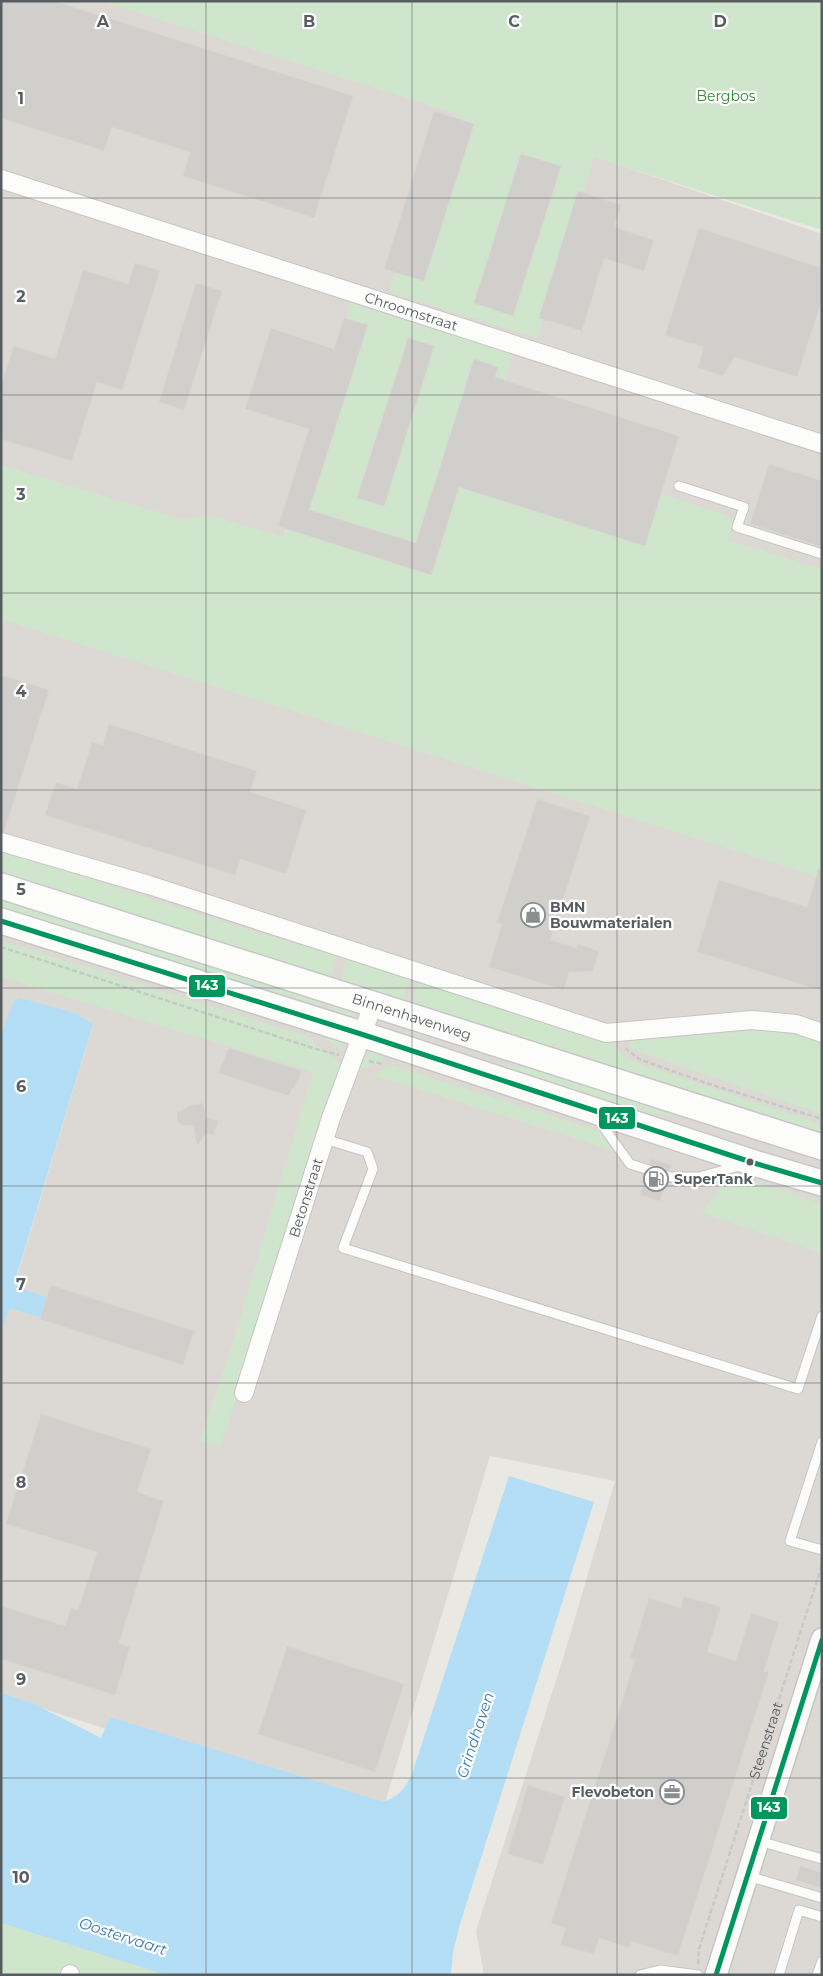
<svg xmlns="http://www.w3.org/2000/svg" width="823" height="1976" font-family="Montserrat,sans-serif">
<rect width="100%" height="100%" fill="#e9e8e2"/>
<path fill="#dcd9d5" d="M1 1H131L268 45 822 234V1975H484L476 1931 566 1649 615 1481 490 1456 379 1822 119 1733 1 1695V1329L93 1025 1 1073Z"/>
<path fill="#d0e6cc" d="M101 1H822V230L594 157 537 338 389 292 419 204 437 209 463 116Z
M351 303 513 354 473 481 661 494 734 518 728 540 822 569V878L1 619V465L184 520 208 515 283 537Z
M1 851 258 933 337 956 330 979 1 875Z
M1 892 325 994 321 1006 1 907Z
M1 941 312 1038 314 1044 341 1064 220 1447 200 1441 231 1349 313 1072 1 977Z
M347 959 410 979 403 1001 340 982Z
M419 982 613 1043 623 1056 632 1061 817 1123 822 1127V1132L412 1004Z
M335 998 358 1005 354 1017 331 1009Z
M325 1030 342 1035V1052L325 1038Z
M768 1030 798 1034 822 1041V1114L631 1049 628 1041Z
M380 1048 387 1050 384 1059 357 1072C362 1059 367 1053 380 1048Z
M496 1064 566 1073 691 1115H653Z
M391 1065 599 1131 612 1150 373 1075Z
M731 1174 822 1204V1253L702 1213Z
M1 1923 166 1975H75L64 1968 59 1975H1Z"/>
<path fill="#b3def6" d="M20 998 75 1013 93 1024 15 1281 18 1287 51 1299 45 1319 13 1309 9 1310 1 1332V1035L12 1005 14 1001Z
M509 1476 594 1502 460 1924 453 1952 451 1975H166L1 1923V1693L34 1704 101 1738 110 1717 383 1802C400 1796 404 1789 412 1774Z"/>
<path fill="#d0cfcc" stroke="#d8d6d2" d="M1 1H55L353 96 314 218 183 176 190 152 112 127 104 151 1 118Z
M434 111 474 124 424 281 384 269Z
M521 154 561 166 513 316 474 303Z
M578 191 621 205 614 227 654 240 644 271 604 258 582 331 539 318Z
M699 228 822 268V300L797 377 734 357 723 376 698 368 703 347 665 335Z
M135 263 160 271 122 390 97 382 72 461 1 439V385L14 346 55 359 83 270 128 284Z
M196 283 222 291 184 410 159 402Z
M344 318 368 325 309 510 416 543 474 359 498 367 495 377 679 436 645 546 459 487 431 575 278 526 309 429 245 409 271 328 334 349Z
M408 338 434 346 384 506 357 498Z
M769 464 822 481V547L750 524Z
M1 675 49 690 4 832 1 831Z
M109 724 257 771 250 792 306 810 286 874 240 859 235 875 45 815 56 782 77 789 92 742 103 745Z
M537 799 590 816 550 940 576 948 578 944 599 951 593 971 569 972 564 990 489 967 502 924 497 923Z
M819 868 822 869V991L697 952 719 880 807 907Z
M229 1048 302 1071 295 1087 294 1089 292 1088 289 1096 218 1073Z
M203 1103 206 1117 218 1121 214 1135 206 1133 197 1146 194 1126 181 1125 177 1120V1113L189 1106Z
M651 1159 671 1165 670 1170 649 1164Z
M646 1176 666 1182 660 1201 640 1195Z
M51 1285 194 1331 183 1365 40 1319Z
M41 1414 151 1449 137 1492 164 1501 119 1643 130 1647 115 1695 1 1659V1606L65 1626 71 1608 78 1610 97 1552 6 1524Z
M684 1596 721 1607 707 1652 736 1661 751 1613 779 1622 764 1671 769 1672 678 1956 631 1941 629 1948 599 1938 594 1954 560 1945 566 1928 551 1923 635 1660 630 1658 649 1598 680 1608Z
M287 1646 404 1684 375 1772 258 1734Z
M528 1785 565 1797 543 1865 507 1854Z
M800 1866 822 1873V1888L796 1880Z"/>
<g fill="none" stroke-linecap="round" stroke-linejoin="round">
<defs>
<path id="service" d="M679 486 744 507 737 527 822 554
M597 1118 630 1164 671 1177H699L739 1166
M325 1139 367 1152 373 1169 343 1248 798 1389 822 1316
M822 1442 790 1541 822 1550
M759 1841 822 1859
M748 1876 822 1898
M640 1975 660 1970 698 1975
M779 1975 799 1910 822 1917
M817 1975 822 1961"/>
<g id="minor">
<path id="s2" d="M1 179 822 444"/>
<path d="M1 842 149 885 606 1033 752 1020 796 1024 822 1033"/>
<path id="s3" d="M244 1393 331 1118 373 1005"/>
<path d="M70 1975V1974"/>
</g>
<path id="tertiary" d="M716 1975 822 1639"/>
<g id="secondary">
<path id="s4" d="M1 886 822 1147"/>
<path d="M1 921 361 1034 754 1163 822 1183"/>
</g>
</defs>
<use href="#service" stroke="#c5c5c3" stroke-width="11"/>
<use href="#minor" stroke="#c5c5c3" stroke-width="20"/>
<use href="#tertiary" stroke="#c5c5c3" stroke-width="24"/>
<use href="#secondary" stroke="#c6c7c6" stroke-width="28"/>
<g stroke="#c4cac6" stroke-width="2.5" stroke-dasharray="5 2.5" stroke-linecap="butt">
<path d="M1 947 316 1049 339 1055"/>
<path d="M625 1048 639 1059 706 1083 822 1119"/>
<path d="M369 1061 383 1064"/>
<path id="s1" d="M698 1964 699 1949 822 1565"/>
</g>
<use href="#service" stroke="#fcfcfb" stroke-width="9"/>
<use href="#minor" stroke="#fcfcfb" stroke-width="18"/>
<use href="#tertiary" stroke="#fcfcfb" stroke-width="21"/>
<use href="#secondary" stroke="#fcfcfb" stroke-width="25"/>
<defs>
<path id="bus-1" d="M1 921 361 1034 754 1163 822 1183
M716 1975 822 1640"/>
</defs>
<use href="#bus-1" stroke="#fff" stroke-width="9"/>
<use href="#bus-1" stroke="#00965e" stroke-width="5"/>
</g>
<path fill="none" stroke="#585d61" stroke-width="1" stroke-opacity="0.55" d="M206 1V1975M412 1V1975M617 1V1975M1 198H822M1 395H822M1 593H822M1 790H822M1 988H822M1 1186H822M1 1383H822M1 1581H822M1 1778H822"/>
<defs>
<symbol id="shop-ring" viewBox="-11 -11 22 22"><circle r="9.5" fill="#fff" stroke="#8b8e8e" stroke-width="1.5"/><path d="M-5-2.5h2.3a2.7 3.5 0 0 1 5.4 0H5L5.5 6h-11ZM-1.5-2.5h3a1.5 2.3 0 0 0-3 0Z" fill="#8b8e8e"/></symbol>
<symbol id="fuel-ring" viewBox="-11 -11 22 22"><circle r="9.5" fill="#fff" stroke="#8b8e8e" stroke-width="1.5"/><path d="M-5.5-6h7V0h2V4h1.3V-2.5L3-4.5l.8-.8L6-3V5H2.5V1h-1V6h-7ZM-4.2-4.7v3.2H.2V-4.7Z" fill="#8b8e8e"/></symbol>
<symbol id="office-ring" viewBox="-11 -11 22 22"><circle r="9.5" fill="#fff" stroke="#8b8e8e" stroke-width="1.5"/><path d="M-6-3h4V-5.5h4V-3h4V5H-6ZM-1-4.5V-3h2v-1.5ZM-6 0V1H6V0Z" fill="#8b8e8e"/></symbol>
</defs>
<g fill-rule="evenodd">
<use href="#shop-ring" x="519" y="901" width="28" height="28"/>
<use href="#fuel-ring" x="642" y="1165" width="28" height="28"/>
<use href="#office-ring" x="658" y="1778" width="28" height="28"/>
</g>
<circle fill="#585d61" stroke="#fff" stroke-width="2" cx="750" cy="1162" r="4.5"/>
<g text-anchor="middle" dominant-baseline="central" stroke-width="4.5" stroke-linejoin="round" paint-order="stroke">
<g font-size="14" fill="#338632" stroke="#fff">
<text x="726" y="96">Bergbos</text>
</g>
<g font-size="14" fill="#585d61" stroke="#fff">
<text stroke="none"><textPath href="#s2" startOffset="431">Chroomstraat</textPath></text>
<text stroke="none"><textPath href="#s4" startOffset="431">Binnenhavenweg</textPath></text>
<text stroke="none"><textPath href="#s3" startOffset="205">Betonstraat</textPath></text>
<text stroke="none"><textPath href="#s1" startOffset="234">Steenstraat</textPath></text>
</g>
<g font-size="14" font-weight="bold" fill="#585d61" stroke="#fff" text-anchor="start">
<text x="550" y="907">BMN<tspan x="550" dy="16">Bouwmaterialen</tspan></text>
<text x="674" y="1179">SuperTank</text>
<text x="654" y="1792" text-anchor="end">Flevobeton</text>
</g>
<g font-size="15" font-style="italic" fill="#387ab3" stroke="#fff">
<text transform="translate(475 1735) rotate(-72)">Grindhaven</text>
<text transform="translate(123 1936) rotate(18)">Oostervaart</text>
</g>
</g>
<g font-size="16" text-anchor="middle" font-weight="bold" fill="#585d61" stroke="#fff" stroke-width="4.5" stroke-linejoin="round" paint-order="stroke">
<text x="103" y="27">A</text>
<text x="309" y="27">B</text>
<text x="514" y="27">C</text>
<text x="720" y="27">D</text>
<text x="21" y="104">1</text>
<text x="21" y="302">2</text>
<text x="21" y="500">3</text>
<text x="21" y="697">4</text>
<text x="21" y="895">5</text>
<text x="21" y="1092">6</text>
<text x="21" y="1290">7</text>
<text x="21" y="1488">8</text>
<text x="21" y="1685">9</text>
<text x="21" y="1883">10</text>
</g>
<g stroke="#fff" stroke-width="2">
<rect x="188" y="974" width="38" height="24" rx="5" fill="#00965e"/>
<rect x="598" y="1106" width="38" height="24" rx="5" fill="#00965e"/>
<rect x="750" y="1796" width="38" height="24" rx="5" fill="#00965e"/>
</g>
<g font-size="14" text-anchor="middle" font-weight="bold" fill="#fff">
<text x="207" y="990">143</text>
<text x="617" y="1123">143</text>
<text x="769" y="1812">143</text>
</g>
<rect width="823" height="1976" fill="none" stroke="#585d61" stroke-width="5"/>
</svg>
